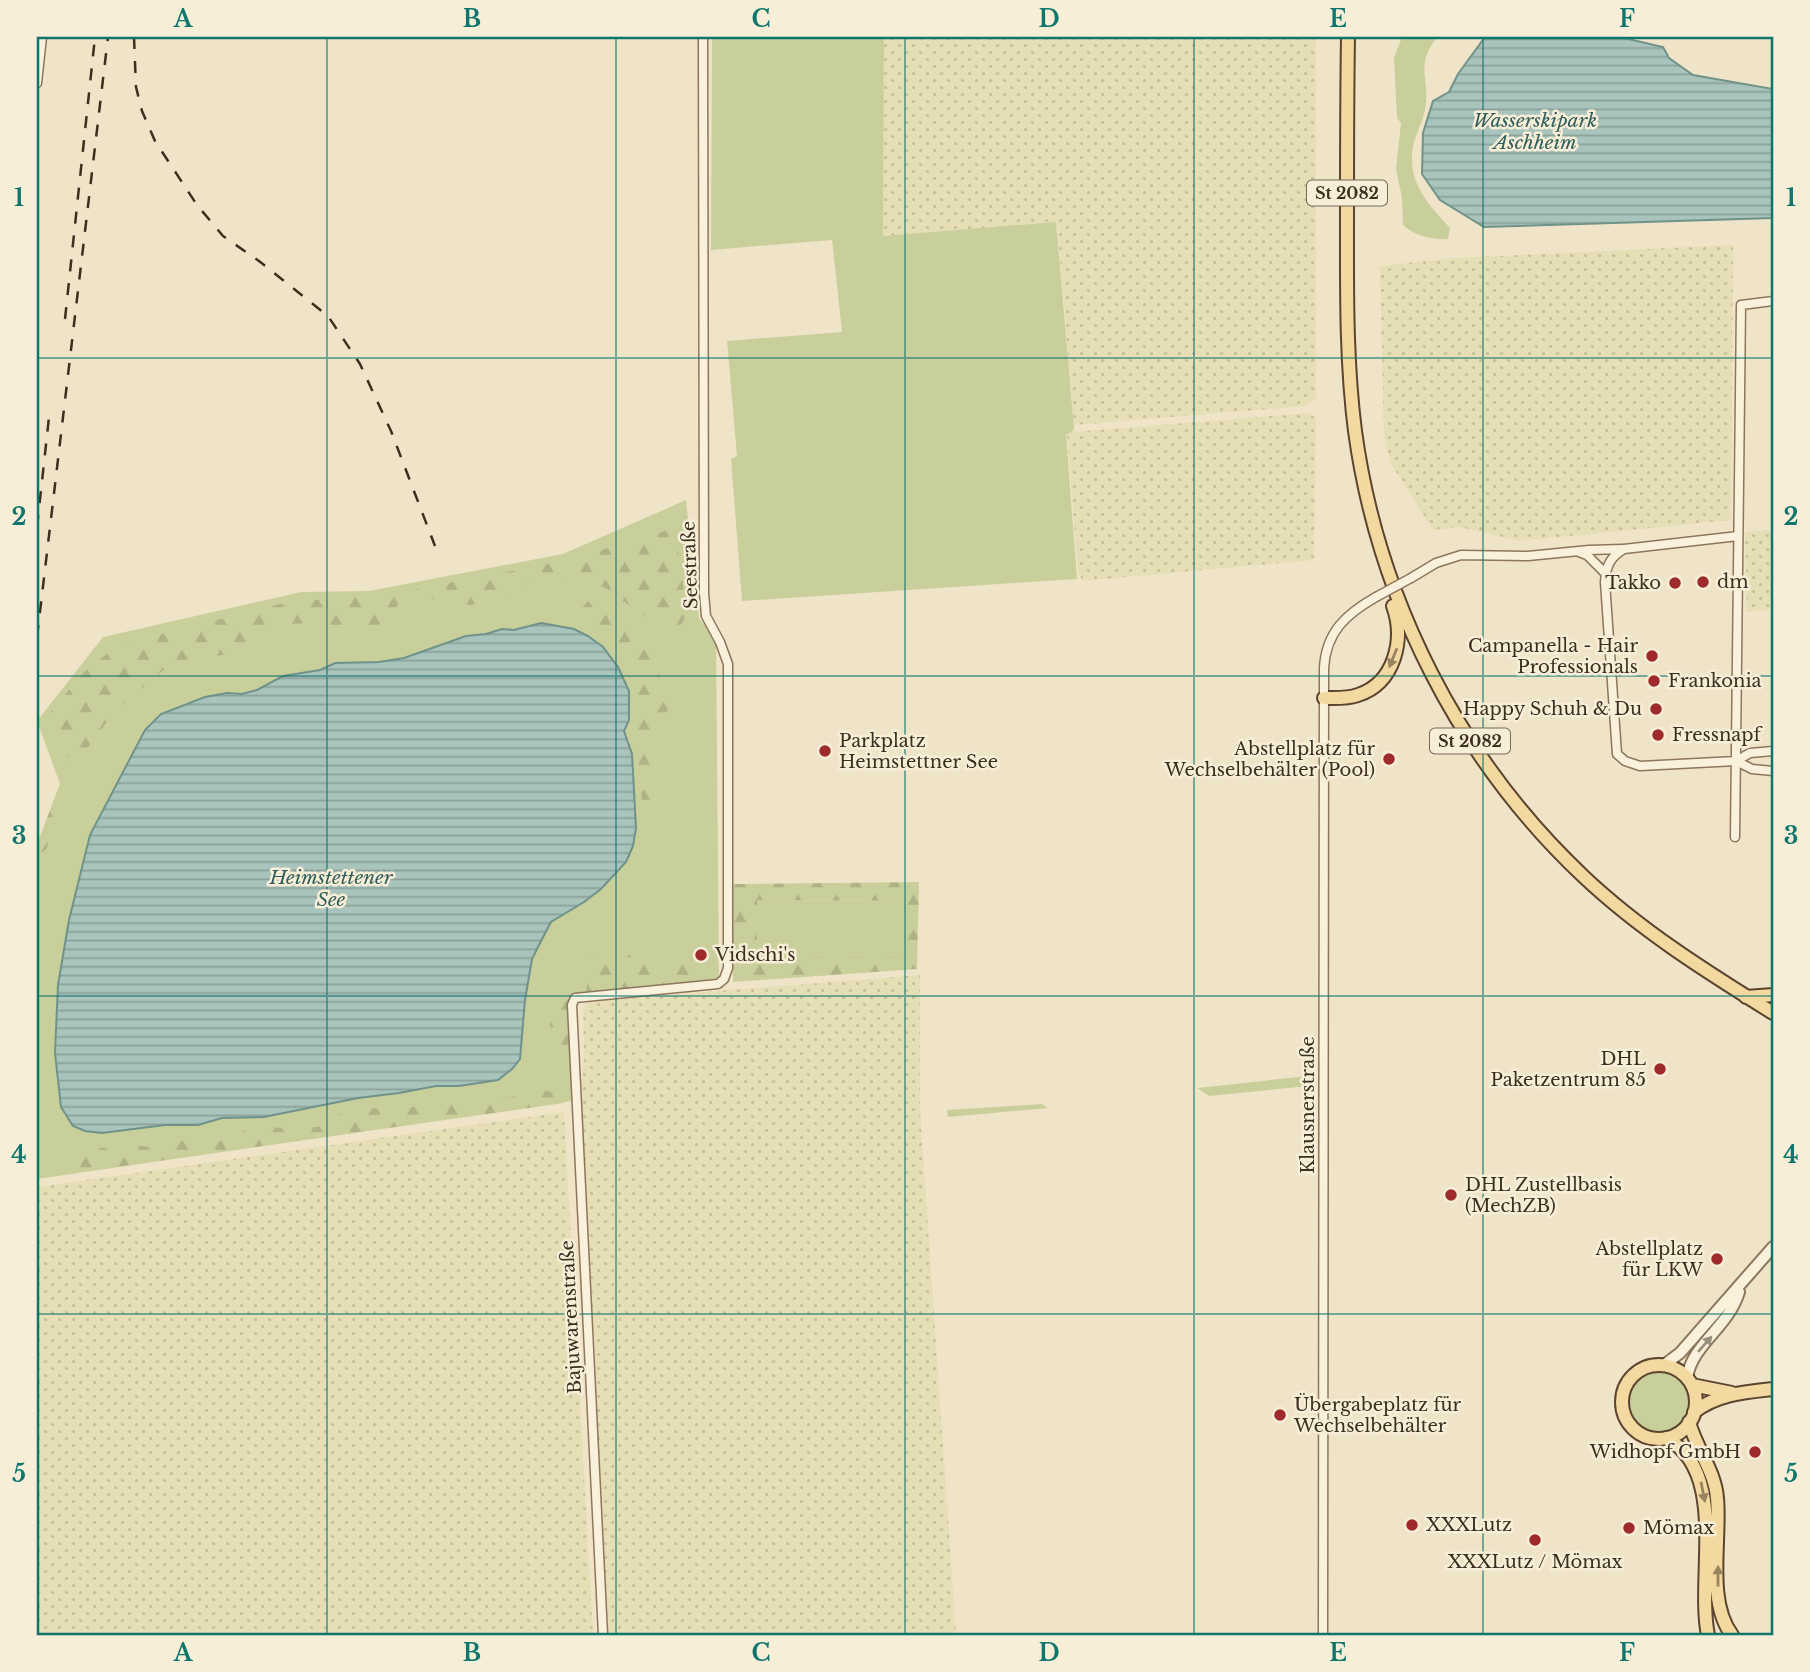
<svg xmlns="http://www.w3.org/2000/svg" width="1810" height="1672" font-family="'Libre Baskerville',serif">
<defs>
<pattern id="farmland-dots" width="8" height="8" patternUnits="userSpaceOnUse" patternTransform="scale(1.75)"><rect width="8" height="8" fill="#e6deb5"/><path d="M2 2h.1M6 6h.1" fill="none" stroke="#c6bf9b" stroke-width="1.8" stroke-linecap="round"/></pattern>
<pattern id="forest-firs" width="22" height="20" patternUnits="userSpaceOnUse" patternTransform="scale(1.75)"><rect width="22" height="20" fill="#c9cf9b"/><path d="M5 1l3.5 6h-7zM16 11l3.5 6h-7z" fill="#aeb285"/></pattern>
<pattern id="water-rules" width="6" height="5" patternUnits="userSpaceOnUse" patternTransform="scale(1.75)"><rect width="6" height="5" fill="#a9c4bc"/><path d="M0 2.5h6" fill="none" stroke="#8ba098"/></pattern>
</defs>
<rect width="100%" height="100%" fill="#f0e4c8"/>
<path fill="url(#farmland-dots)" d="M884 37H1316V398L1305 406 1074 425 1057 222 883 236Z
M1733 245 1731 520 1520 541 1460 527 1433 530 1391 464 1384 435 1380 266 1454 258Z
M1309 413 1316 418 1314 560 1083 581 1078 573 1067 435 1072 432Z
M1773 530V609L1747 612 1745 532Z
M920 975V1111L956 1635H608L579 1109 584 1057 583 1009 590 1001Z
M564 1112 593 1635H37V1187Z"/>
<path fill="#c9cf9b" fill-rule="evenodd" d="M712 37H884L883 236 1056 222 1074 428 1073 431 1066 435 1077 579 742 601 731 459 737 456 727 341 842 332 832 240 711 250Z
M1402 37H1437C1416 65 1428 73 1426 103 1425 116 1419 127 1415 139 1404 178 1425 201 1450 228L1448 239C1432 240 1415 236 1403 225L1402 198 1396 169 1401 123 1397 118 1394 58Z
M686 500 699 619 713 633 716 641 719 979 570 995 572 1101 37 1179V845L60 784 37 721 103 637 301 592 369 591 563 554ZM541 623 574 629 603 647 618 667 629 720 624 731 633 777 636 828 626 862 601 889 584 902 551 922 542 939 532 959 525 1000 520 1059 459 1086H436L399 1093 338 1101 314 1108 264 1117 222 1118 198 1125H165L102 1133 85 1131 73 1126 61 1107 57 1077 58 985 79 875 107 805 128 762 145 730 161 714 205 697 227 693 242 694 257 690 283 676 320 670 335 663 379 662 404 658 466 636 486 634 502 629 514 630Z
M757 900 904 901V958L757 957Z
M1308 1076V1086L1209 1096 1197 1088Z
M1042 1104 1048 1108 948 1117 947 1110Z
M1627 1401a32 32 0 1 1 64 0a32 32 0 1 1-64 0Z"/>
<path fill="url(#forest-firs)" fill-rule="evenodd" d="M675 528 687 615 673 637 604 587 553 576H531L518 595 472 605 427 598 398 604 390 620 371 628 359 625 340 637 332 636 316 623 285 624 236 653 201 658 166 668 115 711 75 765 53 741 43 721 83 673 118 645 280 604 339 597H376L564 561Z
M592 596 631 618 653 647 668 710 651 725 655 790 649 812 643 811 637 749 638 711 625 653 577 614Z
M60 784 47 848 41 854 38 862 43 867 37 905V845Z
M919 882 917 969 733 982 732 884ZM757 900 904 901V957H757Z
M609 952 620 963 629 955 653 968 664 958C674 959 682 965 691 969 700 973 710 975 719 979L586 993 591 956Z
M570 995 571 1067 549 1038 551 1012 557 999Z
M545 1090 562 1097 564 1103 88 1171 80 1168 82 1158 89 1155 81 1144 105 1148 113 1152 121 1144 151 1147 160 1143 183 1141 211 1143 237 1137 247 1128 318 1127 342 1113 366 1108 398 1109 485 1097H511Z"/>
<path fill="url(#water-rules)" stroke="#6f938a" stroke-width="2" d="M1485 37H1620L1663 47 1669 58 1693 75 1773 89V218L1484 227 1440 200 1422 174 1423 133 1433 101 1449 92 1458 74Z
M541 623 574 629 588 636 603 647 618 667 629 691V720L624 731 632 754 636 828 633 846 626 862 601 889 584 902 551 922 542 939 532 959 525 1000 520 1059 512 1069 498 1080 459 1086H436L399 1093 358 1098 264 1117 222 1118 198 1125H165L102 1133 85 1131 73 1126 61 1107 55 1053 58 985 69 920 90 835 145 730 161 714 205 697 227 693 242 694 257 690 283 676 320 670 335 663 379 662 404 658 466 636 486 634 502 629 514 630Z"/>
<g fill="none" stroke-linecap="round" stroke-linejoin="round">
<defs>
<path id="minor" d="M37 83 42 37
M1738 536 1624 549C1610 557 1606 566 1605 582L1617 754 1625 761 1640 766 1736 761 1750 753 1773 751
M1579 552 1587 555 1605 573
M1411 578 1436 563 1461 555 1528 556 1589 550 1623 549
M1736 761 1752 769 1773 771
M1735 837 1741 305 1773 301
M603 1635 572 1005 575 998 718 984 724 979 728 968V664L720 642 706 616 704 593 703 37
M1323 1635 1324 668C1326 632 1346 614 1376 597"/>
<path id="tertiary" d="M1664 1365 1680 1353 1773 1247
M1687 1378C1692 1344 1728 1328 1739 1292"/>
<path id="primary" d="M1348 37C1347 98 1347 159 1347 220 1347 290 1346 361 1355 431 1378 600 1460 760 1583 876 1640 930 1707 972 1773 1013
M1324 698C1335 698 1347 699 1358 695 1395 683 1405 639 1393 606
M1746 997 1773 995
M1622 1402a37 37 0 1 1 74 0a37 37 0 1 1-74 0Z
M1692 1385 1732 1393
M1694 1412C1717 1394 1745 1392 1773 1389
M1689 1422C1696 1448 1715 1471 1717 1498 1721 1539 1706 1601 1732 1635
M1666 1438C1729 1471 1696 1577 1708 1635"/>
</defs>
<use href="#minor" stroke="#8d765c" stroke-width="11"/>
<use href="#tertiary" stroke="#8d765c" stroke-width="14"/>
<use href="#primary" stroke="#5b4430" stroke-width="16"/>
<use href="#minor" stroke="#faf1dc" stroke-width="8"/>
<use href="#tertiary" stroke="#faf1dc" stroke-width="10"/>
<use href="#primary" stroke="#f3d9a0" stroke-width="12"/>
<path stroke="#3d2e20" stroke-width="2.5" stroke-dasharray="12 12" stroke-linecap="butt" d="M134 37 136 87 142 111 155 141 197 205 223 236 259 261 328 316 360 364 391 431 435 546
M65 319 95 37
M37 527 50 408
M37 637 108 37"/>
<defs>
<path id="minor-bridge" d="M1376 597 1411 578"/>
</defs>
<use href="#minor-bridge" stroke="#8d765c" stroke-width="11" stroke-linecap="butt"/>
<use href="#minor-bridge" stroke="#faf1dc" stroke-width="8"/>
</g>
<defs><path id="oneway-solid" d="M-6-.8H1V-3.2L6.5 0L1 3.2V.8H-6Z" transform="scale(1.75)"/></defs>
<g fill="#988460">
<use href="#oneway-solid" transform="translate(1393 658) rotate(112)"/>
<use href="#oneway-solid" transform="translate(1703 1492) rotate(79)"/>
<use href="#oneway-solid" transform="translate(1718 1576) rotate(-90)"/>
</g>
<use fill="#9c907e" href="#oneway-solid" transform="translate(1705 1344) rotate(-49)"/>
<path fill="none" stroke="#0f766e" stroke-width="2" stroke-opacity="0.55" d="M327 37V1635M616 37V1635M905 37V1635M1194 37V1635M1483 37V1635M37 358H1773M37 676H1773M37 996H1773M37 1314H1773"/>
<g fill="#9e2a2b" stroke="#f7eed8" stroke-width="2.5">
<circle cx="1703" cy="582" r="7"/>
<circle cx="1675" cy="583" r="7"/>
<circle cx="1652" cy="656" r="7"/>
<circle cx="1654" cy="681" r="7"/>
<circle cx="1656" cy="709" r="7"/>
<circle cx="1658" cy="735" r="7"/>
<circle cx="825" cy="751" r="7"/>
<circle cx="1389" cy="759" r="7"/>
<circle cx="701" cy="955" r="7"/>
<circle cx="1660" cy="1069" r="7"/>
<circle cx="1451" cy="1195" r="7"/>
<circle cx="1717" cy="1259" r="7"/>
<circle cx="1280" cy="1415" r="7"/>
<circle cx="1755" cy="1452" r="7"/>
<circle cx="1412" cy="1525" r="7"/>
<circle cx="1629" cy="1528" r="7"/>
<circle cx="1535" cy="1540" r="7"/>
</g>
<g text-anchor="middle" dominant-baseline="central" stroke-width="5" stroke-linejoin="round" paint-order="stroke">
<g fill="#f7eed8" stroke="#756857" stroke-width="2">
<rect x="1307" y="180.5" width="80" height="25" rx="5"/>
<rect x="1430" y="728.5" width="80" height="25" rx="5"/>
</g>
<g font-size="16" font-weight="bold" fill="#3d2e20">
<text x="1347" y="193">St 2082</text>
<text x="1470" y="741">St 2082</text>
</g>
<g font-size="18" fill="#3d2e20" stroke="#f7eed8">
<text transform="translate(690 565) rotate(-92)">Seestraße</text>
<text transform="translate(1308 1105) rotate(-90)">Klausnerstraße</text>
<text transform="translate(571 1317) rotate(-93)">Bajuwarenstraße</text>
</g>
<g font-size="18" fill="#3d2e20" stroke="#f7eed8" text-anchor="start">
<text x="1717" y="582">dm</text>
<text x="1661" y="583" text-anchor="end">Takko</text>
<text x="1638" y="646" text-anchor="end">Campanella - Hair<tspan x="1638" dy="21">Professionals</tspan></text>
<text x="1668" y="681">Frankonia</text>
<text x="1642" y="709" text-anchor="end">Happy Schuh &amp; Du</text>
<text x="1672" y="735">Fressnapf</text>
<text x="839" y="741">Parkplatz<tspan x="839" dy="21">Heimstettner See</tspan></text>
<text x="1375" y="749" text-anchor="end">Abstellplatz für<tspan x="1375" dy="21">Wechselbehälter (Pool)</tspan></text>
<text x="715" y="955">Vidschi's</text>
<text x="1646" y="1059" text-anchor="end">DHL<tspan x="1646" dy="21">Paketzentrum 85</tspan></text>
<text x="1465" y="1185">DHL Zustellbasis<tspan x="1465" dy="21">(MechZB)</tspan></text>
<text x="1703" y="1249" text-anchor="end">Abstellplatz<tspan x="1703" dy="21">für LKW</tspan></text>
<text x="1294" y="1405">Übergabeplatz für<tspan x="1294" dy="21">Wechselbehälter</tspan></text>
<text x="1741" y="1452" text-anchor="end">Widhopf GmbH</text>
<text x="1426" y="1525">XXXLutz</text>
<text x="1643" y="1528">Mömax</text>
<text x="1535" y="1562" text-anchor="middle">XXXLutz / Mömax</text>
</g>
<g font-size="19" font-style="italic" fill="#2f5d5a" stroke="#f7eed8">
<text x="1535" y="120">Wasserskipark<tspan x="1535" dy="22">Aschheim</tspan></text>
<text x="331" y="877">Heimstettener<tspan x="331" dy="22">See</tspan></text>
</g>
</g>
<rect width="1810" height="1672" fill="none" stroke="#f7eed8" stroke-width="77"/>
<rect x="38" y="38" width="1734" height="1596" fill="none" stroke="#0f766e" stroke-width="2.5"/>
<g font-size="23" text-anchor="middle" font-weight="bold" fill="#0f766e">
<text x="183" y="27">A</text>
<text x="472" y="27">B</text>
<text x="761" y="27">C</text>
<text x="1049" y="27">D</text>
<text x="1338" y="27">E</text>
<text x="1627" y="27">F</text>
<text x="19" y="206">1</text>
<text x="1791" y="206">1</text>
<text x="19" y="525">2</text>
<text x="1791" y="525">2</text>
<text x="19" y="844">3</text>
<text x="1791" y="844">3</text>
<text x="19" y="1163">4</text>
<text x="1791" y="1163">4</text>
<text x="19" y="1482">5</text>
<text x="1791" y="1482">5</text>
<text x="183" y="1661">A</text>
<text x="472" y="1661">B</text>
<text x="761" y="1661">C</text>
<text x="1049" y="1661">D</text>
<text x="1338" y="1661">E</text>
<text x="1627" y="1661">F</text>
</g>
</svg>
